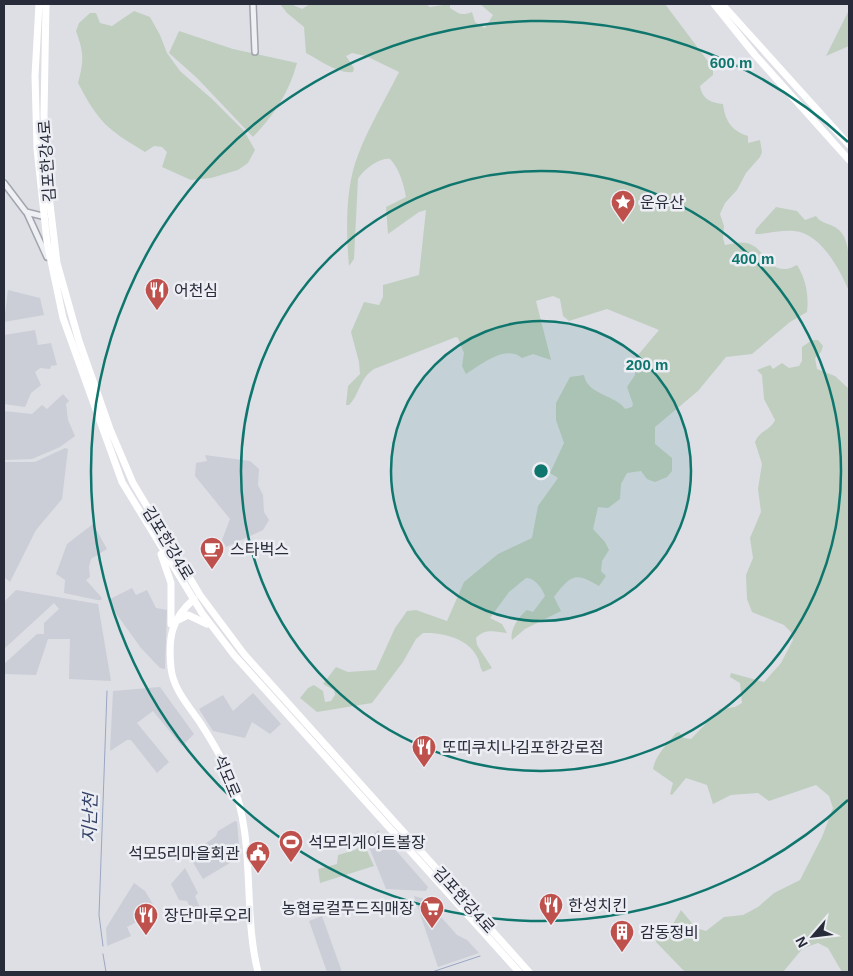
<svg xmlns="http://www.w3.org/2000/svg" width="853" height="976" font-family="Arial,'Noto Sans KR',sans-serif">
<rect width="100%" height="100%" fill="#dddfe5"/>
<path fill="#cbced6" d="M8 290 40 298 44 315 4 322Z
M35 330 38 345 51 343 57 365 51 366 50 369 40 368 35 372 41 385 31 393 25 407 4 404V335Z
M63 394 69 401 66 404 68 420 75 436 60 447 32 459 4 460V411L32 414 42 405 47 409Z
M65 448 68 449 62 499 36 530 10 582 4 577V462H35Z
M205 455 250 461 259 469 258 485 263 495 264 512 269 520 263 530 226 547 222 540 230 519 195 476 196 463 207 461Z
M93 524 107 549 91 559 89 567 90 577 86 580 102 598 101 600H97L64 593 65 580 56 574 67 544Z
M132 588 136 595 147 590 156 608 167 610 165 669 160 668 141 648 115 612 110 599Z
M16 590 98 604 111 681 69 679 70 639H48L36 675 4 674V664L37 634H44V623L59 609 54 603 4 649V602Z
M160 687 194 734 182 746 153 711 137 723 169 762 157 773 131 740H127L110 751 113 691Z
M253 693 281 724 270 734 252 722 245 738 213 731 199 709 223 695 233 711Z
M235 821 237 822 240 857 203 879 189 856 216 836 218 831Z
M378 830 428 887 426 891 386 889 367 842Z
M185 868 198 893 195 896 200 908 192 912 187 901 179 900 171 884Z
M134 883 145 891 157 911 127 927 131 936 107 946 106 928Z
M414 896 425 899 457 935 467 940 479 953 438 967Z
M322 916 342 972H327L309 921Z"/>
<path fill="#c0cebf" d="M280 4H291L302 9 310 4H426L430 7 450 4V8C459 14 462 16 472 12L475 22 485 28 493 15 480 4H665L713 68V75L700 86C702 99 711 103 723 104 725 121 732 131 748 136V143L760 140 762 152 760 157 746 173 737 190 725 203 720 214 724 226 723 238 725 245C734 244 742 240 752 245 765 251 768 270 786 269 790 269 794 266 797 265 806 279 809 296 807 312L790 322 752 354 726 357 698 391 655 427V444L672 458V471L667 477 655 482 647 479 641 471 627 473 621 484 620 499 608 508 598 507 593 529 605 542 609 550 602 561 601 571 606 576 599 586C576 573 572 573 554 597L561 611 525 629 512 640C509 631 519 616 527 610L533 612 545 596C543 589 534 577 526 578L509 592 490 618 502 624 507 633C496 632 485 628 476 638L477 645 492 668 483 672C479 666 480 661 476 655 467 638 441 632 423 633L416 639 403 662 372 703 317 712 300 698 308 688 314 685 323 691 325 702 331 701 335 695 334 690 323 684 336 667 348 672 376 670 395 628 407 611 416 610 447 621 464 582 498 554 532 538 538 506 558 478 550 473 564 443 556 420V403L570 377 584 375C587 395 616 395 625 409L632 407 633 404 627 387 635 375V364L638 355 659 330 607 309 569 321 563 316 560 299 553 296 536 301 551 360 533 354 522 358C505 344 481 365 466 374L462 366 464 353 458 338 456 337 374 369C359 379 360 394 349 405H346L348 386 360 374 359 362 351 332 364 302 379 305 383 297V285L419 275 426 210 419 212 388 234 386 207 406 197C404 185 399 168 390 159 380 157 363 170 358 179L354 259 349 266C346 232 345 188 358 155 369 126 385 100 399 72L366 56 352 53 346 56 354 68 353 72C337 74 320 60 306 53L304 27 287 13Z
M849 10V46L826 56Z
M134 11 150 17 160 35 167 53 180 71 212 99 244 131 255 150 248 163 238 170 211 178 191 180 162 167 167 152 162 147 154 146 145 152C107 129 99 123 78 83 84 61 84 53 76 31L79 23 90 13H96L100 23 112 26Z
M179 31 233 49 297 63C289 93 274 115 253 137L197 78 169 53Z
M776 207 797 211 805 220 816 216C822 225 832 223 839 230 852 241 849 275 849 291 840 270 821 233 794 231 781 230 768 234 755 234L756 229Z
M812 340H818L823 346 821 352 815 358 817 369 835 376 849 389V972H842L828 948 818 943 803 948 783 972H685L656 942 657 933 669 931 681 910 696 928 706 931 724 917 743 915 758 907 774 893 800 880 822 837 833 808 829 796 816 785 769 801 758 793 731 795 713 804 707 785 686 778 672 795 670 794 673 783 653 769C655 756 668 743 676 733L679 732 684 738 691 739 720 709 735 707 742 703 740 683 730 677 731 673 764 682 781 663 793 640 791 632 784 625 752 612 747 599 746 575 753 558 750 538 761 512 758 489 762 464 755 442C759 431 771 430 775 420L764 399 762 375 757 370 770 365 773 369 782 363 789 368 799 366 802 361V347Z
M364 844 374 866 320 883 318 869 337 864 338 855 355 850Z"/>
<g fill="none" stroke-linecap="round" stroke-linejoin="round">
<path stroke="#9ba7c2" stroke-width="1" d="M103 946 99 915 107 691
M103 954 106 972
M432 972 480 956"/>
<defs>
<path id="street" d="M253 4 255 52
M4 183 26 212 46 217
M27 213 47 257"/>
</defs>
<use href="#street" stroke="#a3a5ae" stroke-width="8"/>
<use href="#street" stroke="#eff0f4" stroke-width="5"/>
<path stroke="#fff" stroke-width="7" d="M39 4 35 76 37 149 47 242 63 318 122 482 202 613 234 655 519 972
M46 4 44 115 47 179 57 263 79 341 110 429 133 483 200 595 244 654 529 972
M714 4 755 55 849 160
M722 4 849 145
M161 554 171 583V624
M194 599C171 619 168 638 171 668 173 689 189 706 201 724 212 741 222 758 230 777 257 838 242 909 258 972
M176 621 188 615 207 624"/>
</g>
<circle cx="541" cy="471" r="150" fill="#0f766e" fill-opacity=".12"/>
<g fill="none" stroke="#0f766e" stroke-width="2.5">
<circle cx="541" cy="471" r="150"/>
<circle cx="541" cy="471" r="300"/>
<path d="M848 800A450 450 0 1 1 848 142"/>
</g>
<defs>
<symbol id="sight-pin" viewBox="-11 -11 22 30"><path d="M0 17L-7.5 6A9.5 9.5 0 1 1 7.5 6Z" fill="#bf514d" stroke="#eceef3"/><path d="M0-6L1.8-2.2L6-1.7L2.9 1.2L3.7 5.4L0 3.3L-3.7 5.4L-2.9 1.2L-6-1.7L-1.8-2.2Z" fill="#fff"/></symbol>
<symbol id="restaurant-pin" viewBox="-11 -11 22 30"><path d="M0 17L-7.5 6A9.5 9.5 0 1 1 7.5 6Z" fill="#bf514d" stroke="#eceef3"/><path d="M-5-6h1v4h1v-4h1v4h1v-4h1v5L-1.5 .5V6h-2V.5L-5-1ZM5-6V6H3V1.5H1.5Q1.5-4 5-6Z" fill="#fff"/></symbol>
<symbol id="cafe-pin" viewBox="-11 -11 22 30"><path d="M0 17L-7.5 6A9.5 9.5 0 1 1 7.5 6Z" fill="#bf514d" stroke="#eceef3"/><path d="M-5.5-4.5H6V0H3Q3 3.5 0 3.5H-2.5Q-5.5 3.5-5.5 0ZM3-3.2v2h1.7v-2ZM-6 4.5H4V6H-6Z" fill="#fff"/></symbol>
<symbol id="stadium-pin" viewBox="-11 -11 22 30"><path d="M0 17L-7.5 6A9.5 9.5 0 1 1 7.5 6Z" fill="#bf514d" stroke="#eceef3"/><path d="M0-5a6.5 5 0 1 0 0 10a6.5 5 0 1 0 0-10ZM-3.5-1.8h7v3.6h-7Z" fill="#fff"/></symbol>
<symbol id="civic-pin" viewBox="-11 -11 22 30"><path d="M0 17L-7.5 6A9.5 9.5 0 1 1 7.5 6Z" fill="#bf514d" stroke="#eceef3"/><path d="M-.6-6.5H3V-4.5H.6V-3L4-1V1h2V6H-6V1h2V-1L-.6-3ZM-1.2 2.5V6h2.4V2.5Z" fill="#fff"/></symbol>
<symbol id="supermarket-pin" viewBox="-11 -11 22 30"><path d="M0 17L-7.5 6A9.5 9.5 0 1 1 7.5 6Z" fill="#bf514d" stroke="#eceef3"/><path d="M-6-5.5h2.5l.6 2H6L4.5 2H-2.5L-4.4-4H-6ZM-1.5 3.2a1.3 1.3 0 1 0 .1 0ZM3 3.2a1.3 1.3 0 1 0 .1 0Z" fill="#fff"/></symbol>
<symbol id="building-pin" viewBox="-11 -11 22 30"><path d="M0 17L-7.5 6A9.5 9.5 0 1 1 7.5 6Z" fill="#bf514d" stroke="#eceef3"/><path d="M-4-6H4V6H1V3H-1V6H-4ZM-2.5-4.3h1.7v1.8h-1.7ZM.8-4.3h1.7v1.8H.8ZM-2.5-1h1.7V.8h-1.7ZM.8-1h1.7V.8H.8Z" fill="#fff"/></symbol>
</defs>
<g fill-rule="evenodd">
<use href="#sight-pin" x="609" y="188" width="28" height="38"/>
<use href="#restaurant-pin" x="143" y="276" width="28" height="38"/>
<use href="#cafe-pin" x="198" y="535" width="28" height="38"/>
<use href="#restaurant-pin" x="410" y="733" width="28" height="38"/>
<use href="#stadium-pin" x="277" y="828" width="28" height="38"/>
<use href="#civic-pin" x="244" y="839" width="28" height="38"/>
<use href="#restaurant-pin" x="537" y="891" width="28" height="38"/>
<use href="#supermarket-pin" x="418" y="894" width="28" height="38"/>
<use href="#restaurant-pin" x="132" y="901" width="28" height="38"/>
<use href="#building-pin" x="608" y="918" width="28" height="38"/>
</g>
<g text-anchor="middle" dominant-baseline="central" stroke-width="5" stroke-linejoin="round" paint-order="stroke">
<g font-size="16" fill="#282b3a" stroke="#eceef3">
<text transform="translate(47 161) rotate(-94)">김포한강4로</text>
<text transform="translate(168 543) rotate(59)">김포한강4로</text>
<text transform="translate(227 776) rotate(67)">석모로</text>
<text transform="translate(464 900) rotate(48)">김포한강4로</text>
</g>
<g font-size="16" fill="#282b3a" stroke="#eceef3" text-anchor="start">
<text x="640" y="202">운유산</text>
<text x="174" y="290">어천심</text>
<text x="230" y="549">스타벅스</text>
<text x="442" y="747">또띠쿠치나김포한강로점</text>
<text x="308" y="842">석모리게이트볼장</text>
<text x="240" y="853" text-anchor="end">석모5리마을회관</text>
<text x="568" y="905">한성치킨</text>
<text x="414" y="908" text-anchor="end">농협로컬푸드직매장</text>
<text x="164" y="915">장단마루오리</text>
<text x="640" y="932">감동정비</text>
</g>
<g font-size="18" font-style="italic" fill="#37446a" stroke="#eceef3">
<text transform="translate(90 818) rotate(-88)">지난천</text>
</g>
</g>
<circle cx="541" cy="471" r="8" fill="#0f766e" stroke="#eceef3" stroke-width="2.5"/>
<g font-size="15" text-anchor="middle" font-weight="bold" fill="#0f766e" stroke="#eceef3" stroke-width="5" stroke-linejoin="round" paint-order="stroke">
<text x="731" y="68">600 m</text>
<text x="753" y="264">400 m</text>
<text x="647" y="370">200 m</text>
</g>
<rect width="853" height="976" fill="none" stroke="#282b3a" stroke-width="10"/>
<g transform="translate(813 936) rotate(242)" stroke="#eceef3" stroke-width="4" paint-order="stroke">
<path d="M0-4L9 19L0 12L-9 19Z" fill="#282b3a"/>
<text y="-8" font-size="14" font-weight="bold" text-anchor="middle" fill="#282b3a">N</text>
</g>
</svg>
